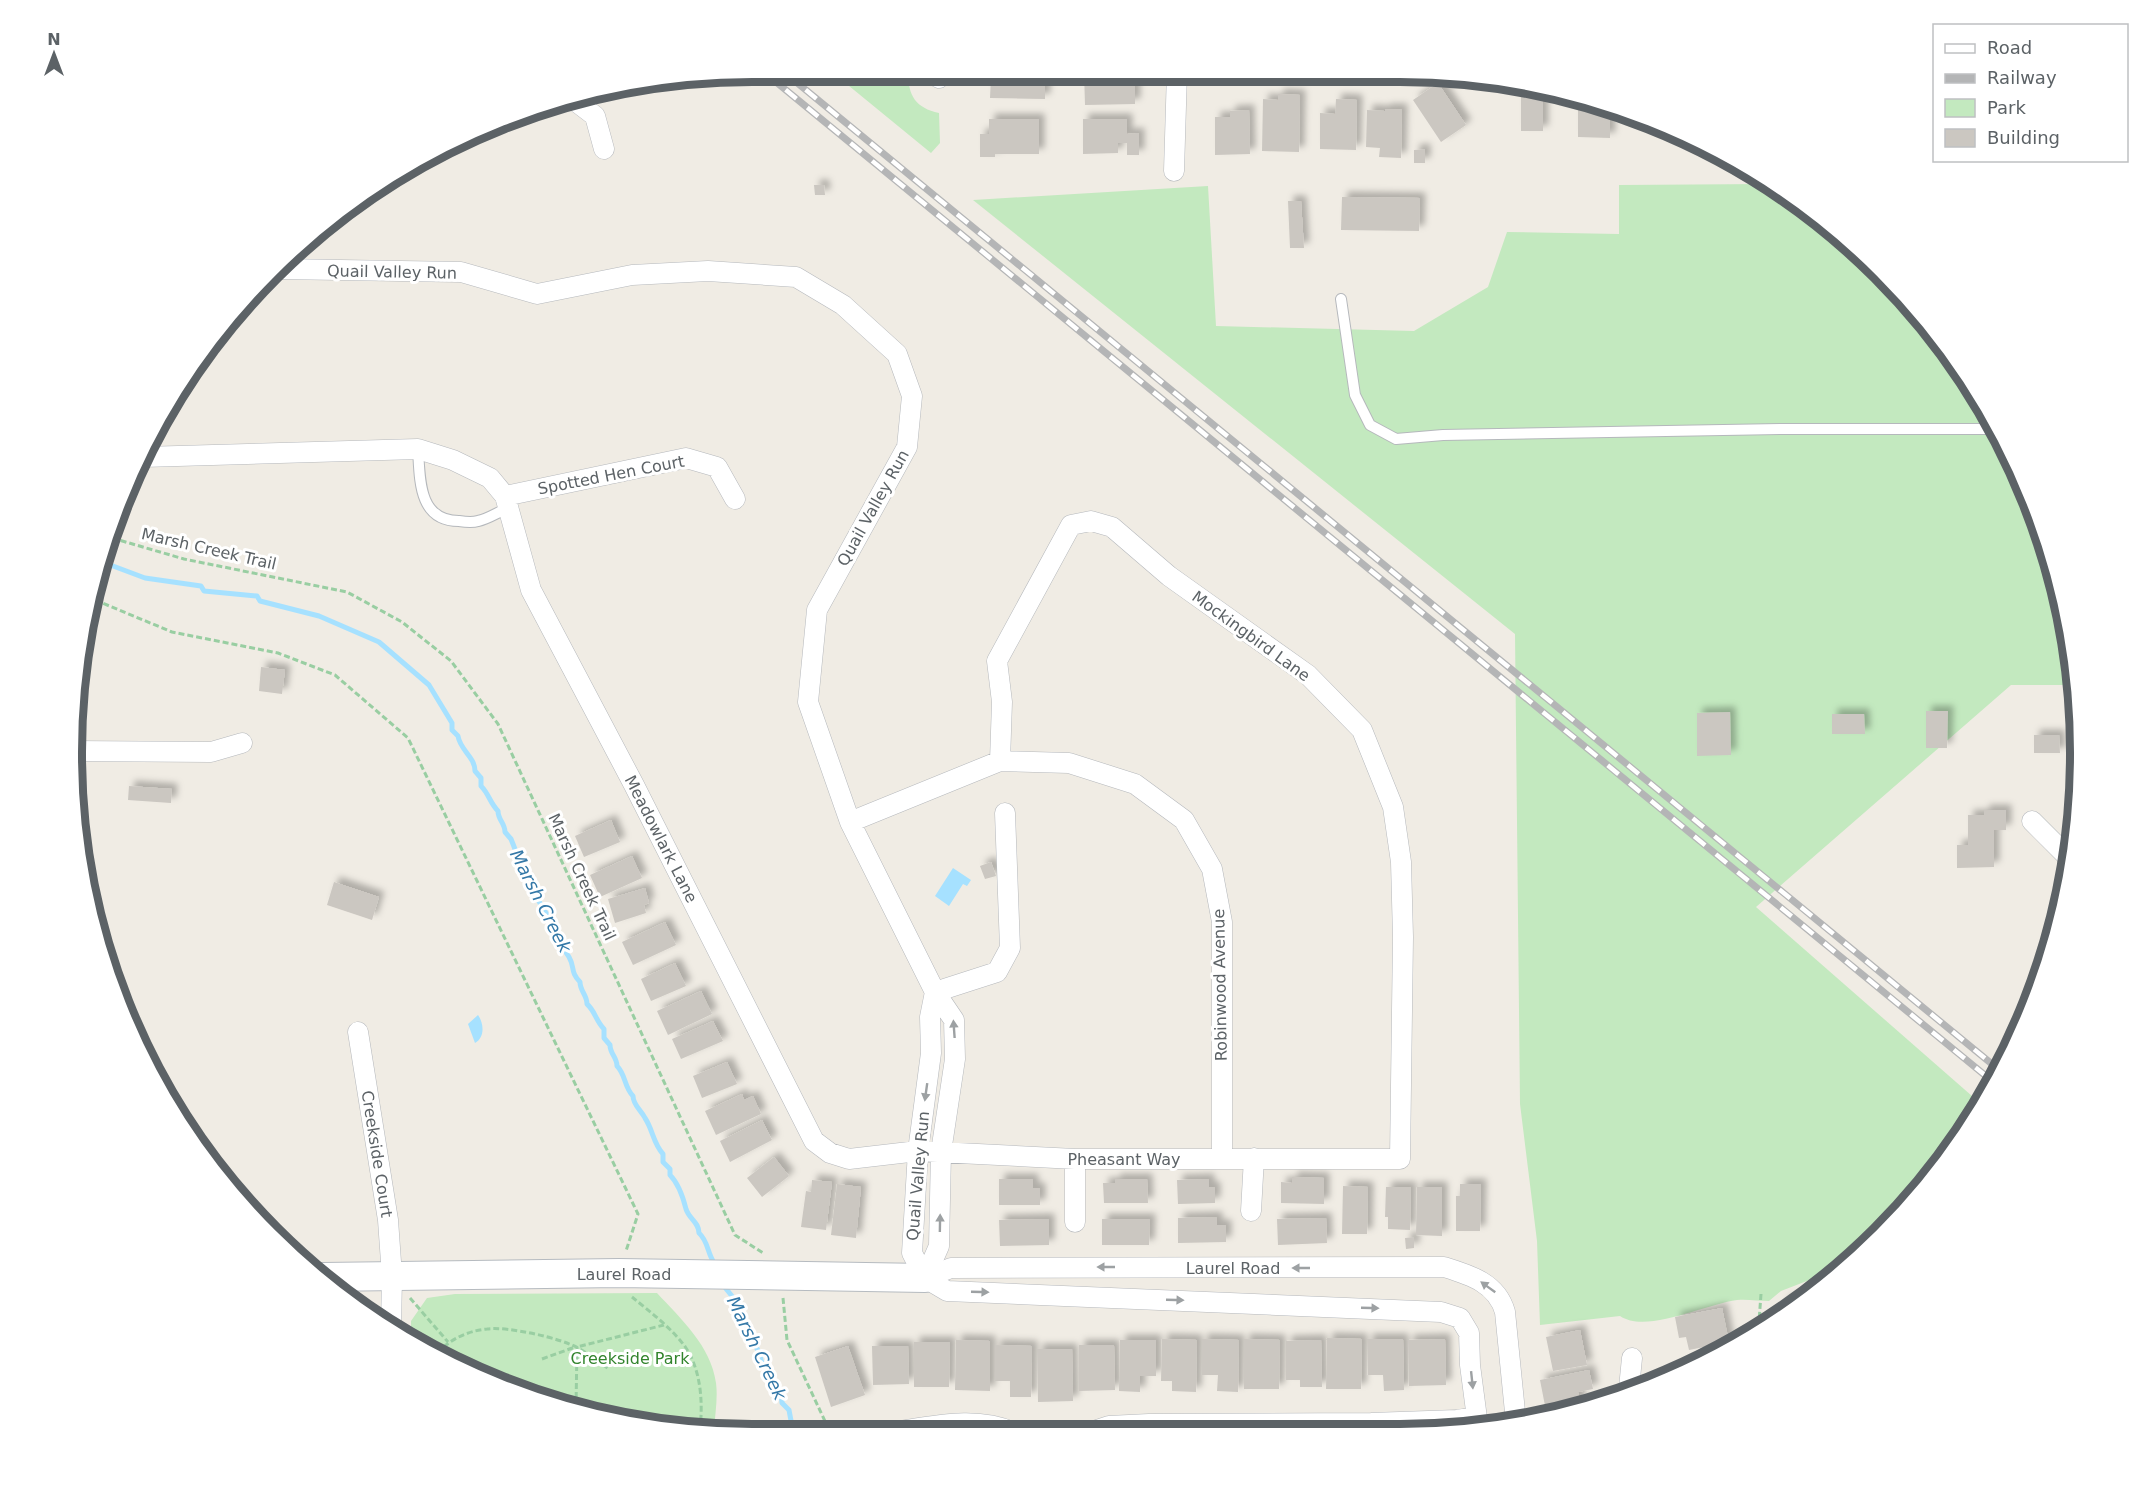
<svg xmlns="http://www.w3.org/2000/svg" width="2152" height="1506" font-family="'DejaVu Sans',sans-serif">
<defs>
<filter id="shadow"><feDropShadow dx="5.5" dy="-5.5" stdDeviation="3" flood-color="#0004"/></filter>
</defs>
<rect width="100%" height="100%" fill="#f0ece4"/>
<path fill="#c3e9bf" d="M832 72H908C908 96 916 108 939 113L940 143 931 153Z
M1766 184 1881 272 1965 375 2028 493 2067 620 2073 685H2011L1756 907 1980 1103 1965 1132 1880 1235 1832 1274H1825L1781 1291 1769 1301C1759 1301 1747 1299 1737 1300 1706 1304 1646 1334 1620 1316L1540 1325 1537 1241 1520 1104 1515 634 973 200 1208 186 1216 326 1414 331 1488 287 1507 232 1619 234V185Z
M657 1293C681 1319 711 1346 716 1383 718 1398 715 1415 714 1430L620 1421 492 1382 411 1339V1321L427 1298 455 1294Z"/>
<path fill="#a6e1ff" d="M953 868 971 880 967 886 963 884 949 906 935 896Z
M478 1015C484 1023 485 1038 475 1043L468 1024Z"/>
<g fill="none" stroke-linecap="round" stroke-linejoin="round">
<path stroke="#a6e1ff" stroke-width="5" d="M105 563 145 578 201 586 204 591 257 596 260 601 319 616 379 642 429 685 452 723V730L458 736C460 750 475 757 475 771L481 778V786C489 794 490 803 498 811 498 820 505 823 505 832L511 839 524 872 534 885V895C542 903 543 912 551 919 551 932 562 946 569 957 575 967 570 972 580 982 580 991 587 995 587 1004 595 1011 596 1021 604 1029V1038L610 1045C610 1054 617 1057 617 1066 626 1075 624 1087 633 1096 633 1105 641 1110 645 1118 653 1130 653 1143 663 1154V1162L670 1169V1175C679 1184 683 1197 686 1209 689 1219 699 1222 699 1233 709 1242 707 1254 715 1264
M723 1285 736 1301 739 1317 746 1324V1331L752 1336C752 1344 757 1346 759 1353 761 1357 761 1362 763 1366 770 1378 782 1390 782 1403L789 1410 792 1426 798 1434"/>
</g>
<path fill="#cbc7c1" filter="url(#shadow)" d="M1008 72H1045V99L990 98 991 77 1008 78Z
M1084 72H1112V84H1135V104L1085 105Z
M1438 83 1466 125 1441 142 1413 100Z
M1521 91H1543V131H1521Z
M1278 94 1300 95 1299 152 1262 151 1263 99 1278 100Z
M1578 97 1610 106V138L1578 137Z
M1336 99 1357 100 1356 150 1320 149V113L1335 114Z
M1385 109H1402L1401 158 1379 157 1380 148 1366 147 1367 110 1385 111Z
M1249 110 1250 154 1215 155V117H1230V111Z
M989 119H1039V154H995V157H980V134H989Z
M1083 119H1127V134L1139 133V155H1127V143H1118V153L1083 154Z
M1425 149V163H1414V150Z
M814 185H824L825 195H815Z
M1342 197 1420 198 1419 231 1341 230Z
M1288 201H1301L1304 248H1290Z
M261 667 285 670 282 694 259 691Z
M1926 711H1948L1947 748H1926Z
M1730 712 1731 755 1697 756V713Z
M1832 714H1864L1865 734H1832Z
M2034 735H2059L2060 753H2034Z
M129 786 172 789 171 803 128 800Z
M1984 810H2006V830H1994V867L1957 868V845H1968V815H1984Z
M611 820 620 842 584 857 575 836Z
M632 856 642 878 600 897 590 875Z
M991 862 996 876 985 879 980 866Z
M334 882 379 897 372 920 327 905Z
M645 888 649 903 644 905 646 913 615 923 608 899Z
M665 922 676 945 633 965 622 942Z
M675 963 686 986 651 1001 641 979Z
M701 991 712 1014 668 1035 657 1011Z
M713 1021 723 1041 681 1059 672 1039Z
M727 1062 737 1084 702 1098 693 1076Z
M742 1094 744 1100 753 1096 761 1114 716 1135 705 1111Z
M762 1120 772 1140 730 1162 720 1141Z
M774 1157 789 1176 762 1197 747 1178Z
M1292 1177 1324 1178V1204L1281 1203V1182L1292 1183Z
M999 1179H1033V1188H1040V1205H999Z
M1115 1179H1147L1148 1203H1104L1103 1183H1115Z
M1209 1179V1187H1215V1203L1178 1204 1177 1180Z
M812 1180 832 1182 826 1230 801 1227 806 1191 811 1192Z
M837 1184 861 1187 856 1238 831 1235Z
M1460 1184H1481L1480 1231H1456V1196H1460Z
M1343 1186 1368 1187 1367 1234H1342Z
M1386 1187H1411L1410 1230 1388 1229V1217H1385Z
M1417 1187H1442V1236L1416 1235Z
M1217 1217V1225H1226V1242L1178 1243V1218Z
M1326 1218 1327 1243 1278 1245 1277 1219Z
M1049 1219V1245L1000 1246 999 1220Z
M1102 1219H1150L1149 1245H1102Z
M1414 1237V1248L1406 1249 1405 1238Z
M1805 1297 1790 1309 1786 1312 1783 1302Z
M1722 1308 1729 1342 1689 1350 1686 1337 1679 1338 1675 1317Z
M1580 1330 1587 1365 1553 1371 1546 1337Z
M1327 1338 1362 1339 1361 1389H1326Z
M1162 1339 1197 1340 1196 1392 1172 1391V1381H1161Z
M1202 1339 1239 1340 1238 1392 1217 1391 1218 1375H1202Z
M1244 1339 1280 1340 1279 1389H1244Z
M1367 1339H1403L1404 1390 1384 1391 1383 1375H1368Z
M1445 1339 1446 1385 1409 1386 1408 1340Z
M956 1340 990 1341V1391L955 1390Z
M1120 1340H1156V1376H1140V1392L1119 1391Z
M1321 1340 1322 1387H1300V1380H1286V1341Z
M914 1342H950L949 1387H914Z
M995 1345 1032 1346 1031 1397H1010V1381H995Z
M1079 1345H1114L1115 1390 1079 1391Z
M848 1346 865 1395 831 1407 815 1357Z
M872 1346H908L909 1384 873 1385Z
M1037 1349H1072L1073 1401 1038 1402Z
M1589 1370 1593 1389 1578 1392 1581 1404 1547 1416 1540 1380Z"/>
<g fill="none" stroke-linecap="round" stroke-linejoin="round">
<defs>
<path id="lane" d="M1341 299 1355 395 1370 425 1396 439 1443 435 1785 429H1994
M418 449C420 479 418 521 459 521 465 522 472 523 478 521 488 519 498 512 508 508"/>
<path id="street" d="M939 78 941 72
M570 97 595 116 604 149
M1174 171 1177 72
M280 269 461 272 537 294 632 275 708 271 796 277 843 305 897 354 912 396 907 447 817 610 808 702 850 822 935 992 954 1020 955 1059 941 1152 939 1246 925 1278
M143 457 418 449 453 460 490 478 505 496 531 590 634 785 814 1141 830 1153 849 1159 918 1151 1075 1159H1400L1403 937 1401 862 1393 807 1362 730 1308 675 1169 576 1112 527 1091 521 1071 525 997 661 1002 702 1000 761
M505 496 686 458 717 467 735 499
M72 751 211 752 242 743
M2032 821 2066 855 2070 856
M850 822 1000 761 1069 763 1135 784 1184 820 1212 869 1222 922V1159
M935 992 997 972 1010 948 1005 813
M358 1032 388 1220 392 1276 391 1328
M1075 1159V1222
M1251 1211 1254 1158
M925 1278 951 1268 1444 1267C1470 1275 1497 1283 1505 1312L1516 1422
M925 1278 947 1291 1441 1312 1460 1318 1469 1333 1470 1365 1478 1426
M925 1278 912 1253 918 1151 931 1053 930 1017 935 992
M1629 1388 1632 1358
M888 1433C930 1427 977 1414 1017 1434
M1085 1434 1109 1426 1149 1424 1371 1423 1457 1420 1476 1417"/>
<path id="secondary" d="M323 1277 619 1273 925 1278"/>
</defs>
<use href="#lane" stroke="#b5b8bc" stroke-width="12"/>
<use href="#street" stroke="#b5b8bc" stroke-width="21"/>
<use href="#secondary" stroke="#b6bbc0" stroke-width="30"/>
<path stroke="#99cea2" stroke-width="3" stroke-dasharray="6 3" stroke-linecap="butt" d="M112 538 184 559 347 592 402 622 451 661 498 724 735 1235 763 1253
M95 600 172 632 278 653 335 675 408 738 638 1214 626 1251
M1761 1294 1759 1322 1762 1328
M632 1297C649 1311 673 1329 686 1348 701 1371 703 1402 700 1429
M410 1298 448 1342
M783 1298 787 1340 831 1434
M437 1353C451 1339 467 1331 487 1329 506 1326 561 1338 578 1348 589 1354 599 1362 609 1369
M542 1359 575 1347
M576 1407 577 1347 664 1325"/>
<use href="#lane" stroke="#fff" stroke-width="10"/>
<use href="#street" stroke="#fff" stroke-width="20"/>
<use href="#secondary" stroke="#fff" stroke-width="28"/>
<defs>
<path id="rail" d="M764 72 1992 1081
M784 72 1998 1069"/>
</defs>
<use href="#rail" stroke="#b4b5b6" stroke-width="7"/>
<use href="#rail" stroke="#fff" stroke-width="4.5" stroke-dasharray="14" stroke-linecap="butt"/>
</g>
<defs><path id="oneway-solid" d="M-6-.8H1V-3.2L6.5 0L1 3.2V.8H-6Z" transform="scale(1.5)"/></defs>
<g fill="#9da1a3">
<use href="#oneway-solid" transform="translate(954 1029) rotate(-94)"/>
<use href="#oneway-solid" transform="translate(926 1092) rotate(98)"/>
<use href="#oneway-solid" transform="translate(940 1223) rotate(-89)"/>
<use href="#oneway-solid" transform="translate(1106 1267) rotate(-180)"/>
<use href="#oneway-solid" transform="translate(1301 1268) rotate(180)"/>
<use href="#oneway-solid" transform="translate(1488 1287) rotate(-144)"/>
<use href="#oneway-solid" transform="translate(980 1292) rotate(2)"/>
<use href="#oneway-solid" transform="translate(1175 1300) rotate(2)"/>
<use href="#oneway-solid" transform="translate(1370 1308) rotate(2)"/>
<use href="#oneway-solid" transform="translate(1472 1380) rotate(84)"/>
</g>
<g text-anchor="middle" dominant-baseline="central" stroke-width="6" stroke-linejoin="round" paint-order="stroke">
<g font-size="16" fill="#5c6266" stroke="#fff">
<text transform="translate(392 272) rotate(1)">Quail Valley Run</text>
<text transform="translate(611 475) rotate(-11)">Spotted Hen Court</text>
<text transform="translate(873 508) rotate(-61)">Quail Valley Run</text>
<text transform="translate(209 549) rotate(13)">Marsh Creek Trail</text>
<text transform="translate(1251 636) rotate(36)">Mockingbird Lane</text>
<text transform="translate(661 839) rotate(63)">Meadowlark Lane</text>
<text transform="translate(582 877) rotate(65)">Marsh Creek Trail</text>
<text transform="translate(1220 985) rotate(-91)">Robinwood Avenue</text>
<text transform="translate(377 1154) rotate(81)">Creekside Court</text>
<text x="1124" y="1159">Pheasant Way</text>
<text transform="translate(918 1176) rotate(-85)">Quail Valley Run</text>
<text x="1233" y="1268">Laurel Road</text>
<text x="624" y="1274">Laurel Road</text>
</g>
<g font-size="16" fill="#32842d" stroke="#fff">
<text x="630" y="1358">Creekside Park</text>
</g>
<g font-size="18" font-style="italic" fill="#3478a7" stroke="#fff">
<text transform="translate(541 901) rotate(63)">Marsh Creek</text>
<text transform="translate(757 1348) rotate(64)">Marsh Creek</text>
</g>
</g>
<path d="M0 0H2152V1506H0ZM752 82H1400A670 670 0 0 1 2070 752V754A670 670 0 0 1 1400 1424H752A670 670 0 0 1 82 754V752A670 670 0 0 1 752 82Z" fill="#fff" fill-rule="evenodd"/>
<path fill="none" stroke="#5c6266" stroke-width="8" d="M752 82H1400A670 670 0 0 1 2070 752V754A670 670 0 0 1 1400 1424H752A670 670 0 0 1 82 754V752A670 670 0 0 1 752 82Z"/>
<rect x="1933" y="24" width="195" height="138" fill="#ffffff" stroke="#bec0c2" stroke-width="1.5"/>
<rect x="1945" y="44" width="30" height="9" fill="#ffffff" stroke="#bec0c2" stroke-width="1.5"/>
<text x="1987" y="54" font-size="18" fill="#5c6266">Road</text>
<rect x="1945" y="74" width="30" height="9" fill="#b4b5b6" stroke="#bec0c2" stroke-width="1.5"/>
<text x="1987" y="84" font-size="18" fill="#5c6266">Railway</text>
<rect x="1945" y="99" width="30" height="18" fill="#c3e9bf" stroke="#bec0c2" stroke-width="1.5"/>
<text x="1987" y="114" font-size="18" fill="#5c6266">Park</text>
<rect x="1945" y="129" width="30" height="18" fill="#cbc7c1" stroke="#bec0c2" stroke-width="1.5"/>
<text x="1987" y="144" font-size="18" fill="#5c6266">Building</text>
<g transform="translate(54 54)" stroke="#ffffff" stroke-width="4.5" paint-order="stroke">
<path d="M0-4.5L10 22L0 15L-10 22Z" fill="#5c6266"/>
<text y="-9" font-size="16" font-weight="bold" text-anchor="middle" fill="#5c6266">N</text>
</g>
</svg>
